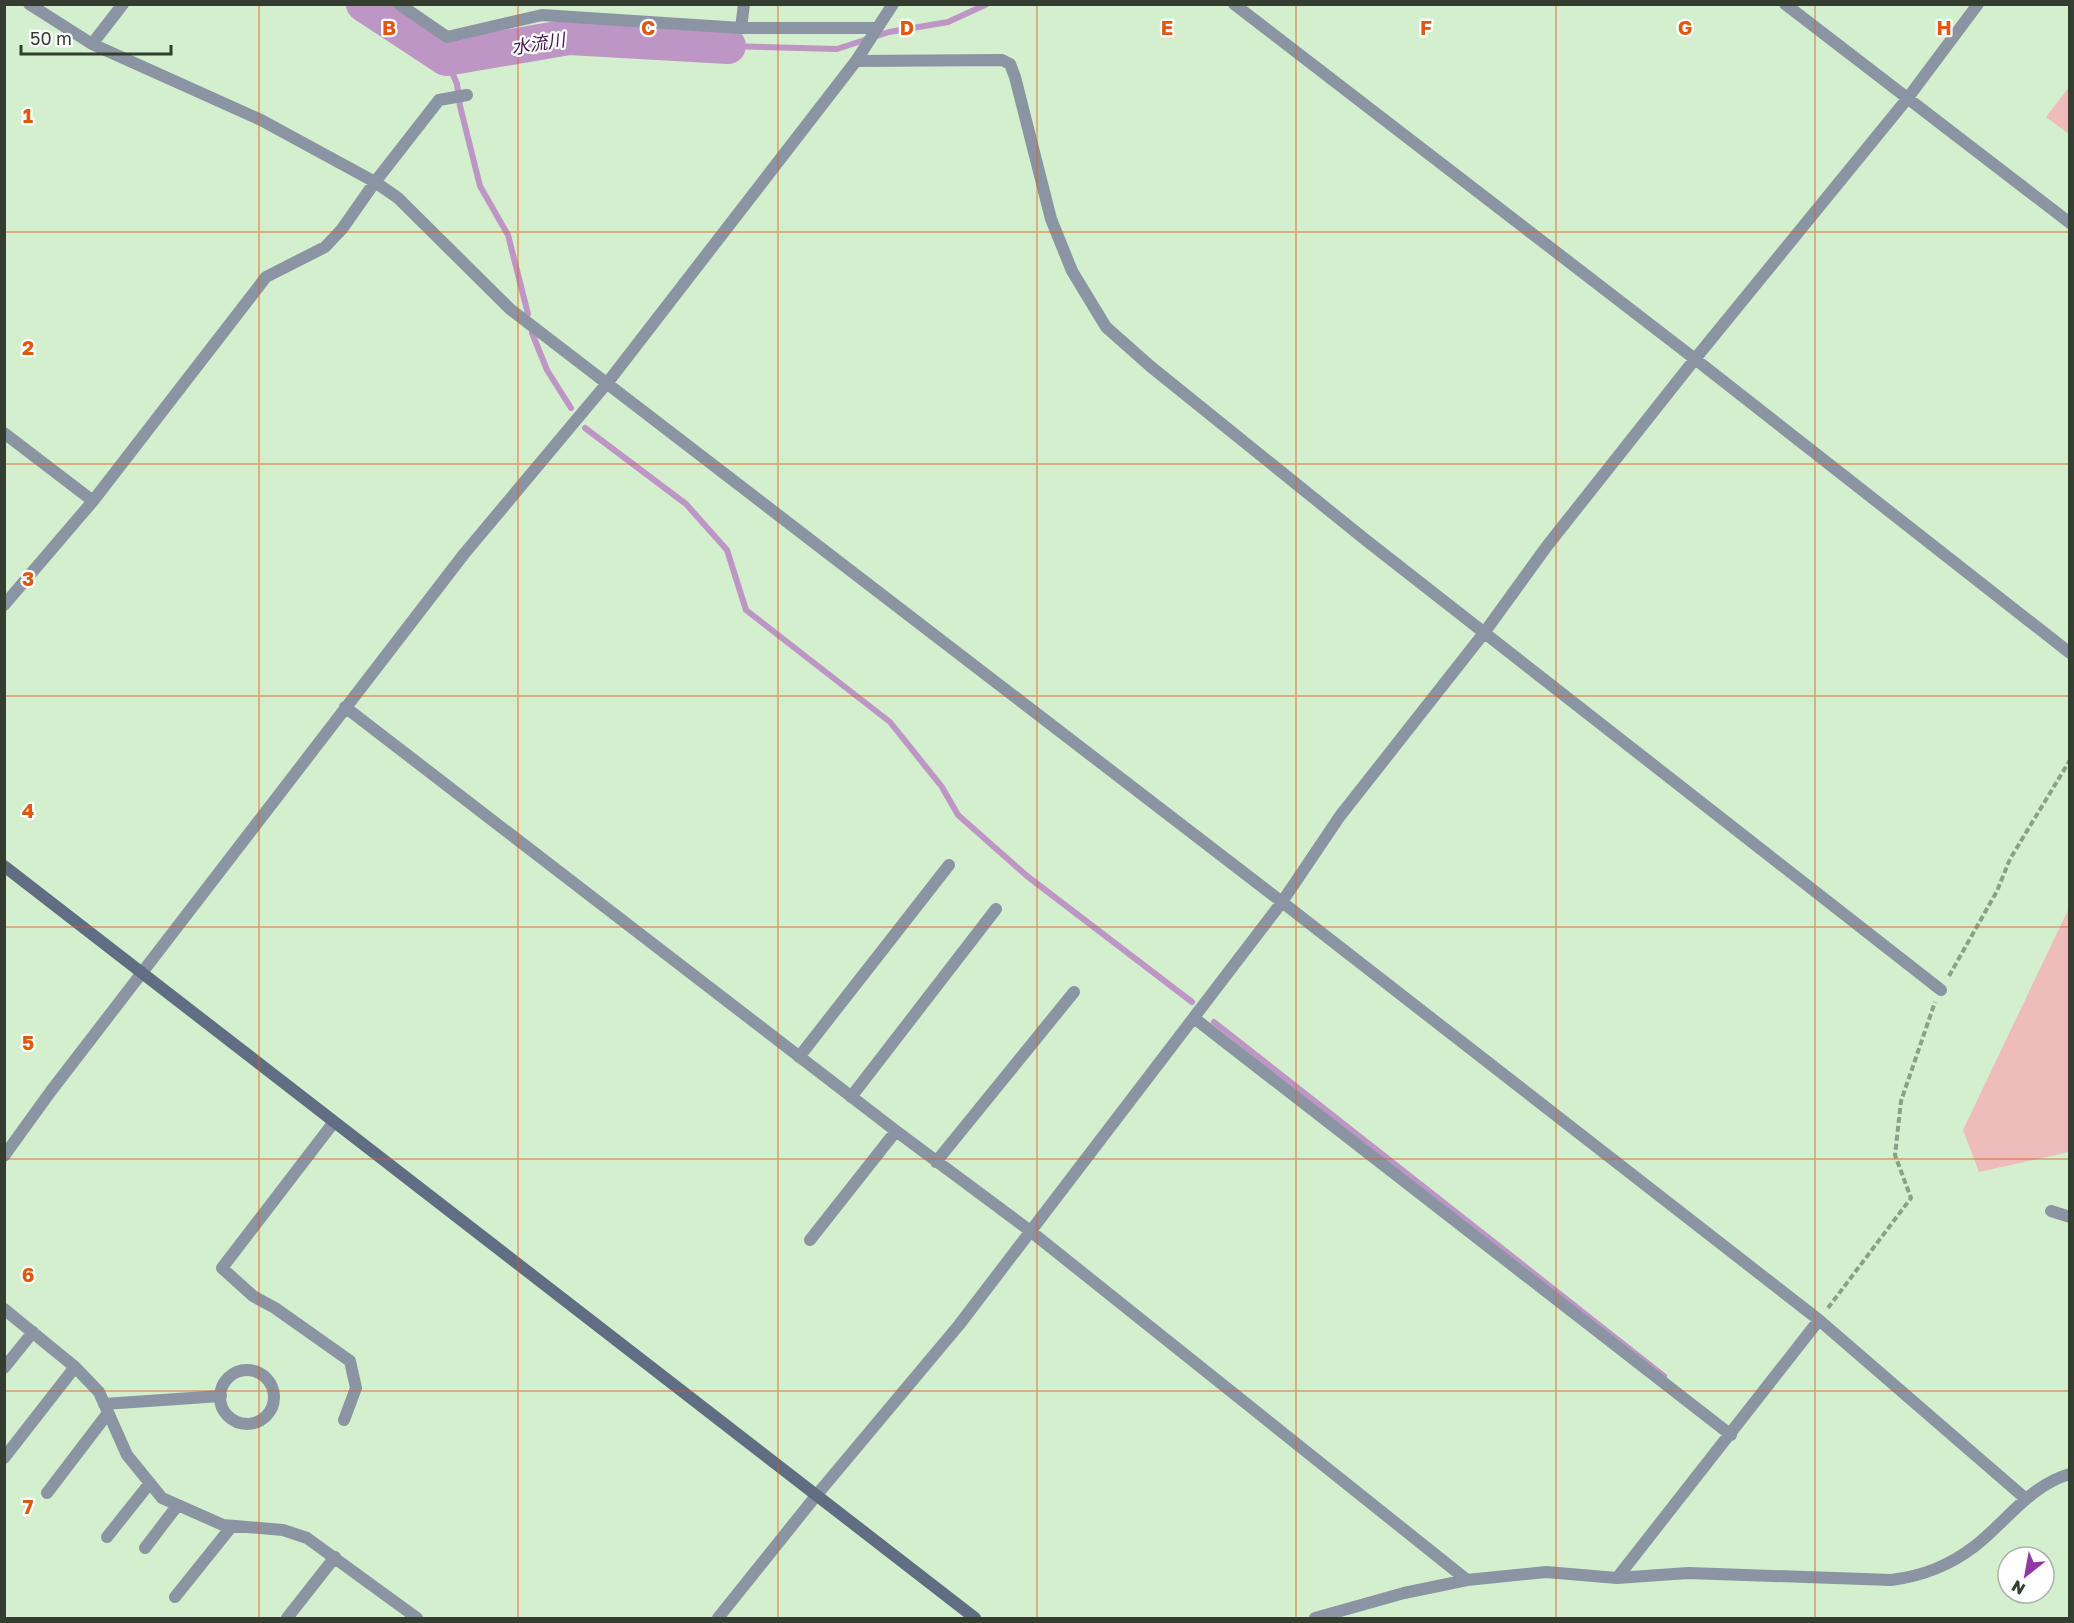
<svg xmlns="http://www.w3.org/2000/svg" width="2074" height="1623" font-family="'Golos Text','Noto Sans JP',sans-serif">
<rect width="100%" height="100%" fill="#d3efcd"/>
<path fill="#eebcba" d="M2069 87V134L2046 117Z
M2069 908V1152L1979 1172 1963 1130Z"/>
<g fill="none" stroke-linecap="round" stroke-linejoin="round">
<path stroke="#be96c6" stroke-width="6" d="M728 46 837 49 889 32 948 22 987 4
M446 58 457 84 460 106 480 186 508 235 528 314
M532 333 547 370 571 408
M585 428 686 504 727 550 746 610 890 722 942 787 958 815 1027 876 1192 1002
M1214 1022 1664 1376"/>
<path stroke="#be96c6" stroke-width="36" d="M364 4 446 58 569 37 728 46"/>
<path stroke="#8ca087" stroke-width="4" stroke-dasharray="6 3" stroke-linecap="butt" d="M1949 976 1997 891 2010 859 2070 760
M1828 1308 1911 1198 1895 1155 1901 1101 1935 1002"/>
<path stroke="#8b94a3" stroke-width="12" d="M29 4 92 44 261 120 375 182 398 198 510 309 1282 902 1819 1320 2026 1499
M399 4 447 37 542 15 741 28H878
M1234 4 1695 359 2070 653
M1785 4 2070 223
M741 28 744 4
M92 44 123 4
M856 61 1002 60 1010 64 1015 77 1051 219 1072 271 1106 327 1150 366 1367 541 1941 990
M4 433 93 501
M4 605 93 501 266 277 325 247 342 229 375 182 439 100 467 95
M345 707 896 1131 1029 1230 1467 1580
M1194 1018 1731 1435
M799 1057 949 865
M851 1097 996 909
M334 1122 222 1268 253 1296 275 1308 350 1361 356 1388 344 1420
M4 1156 51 1091 464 554 608 382 856 61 893 4
M936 1162 1074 992
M2051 1211 2070 1217
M810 1240 896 1131
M4 1309 75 1367 99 1392 127 1455 162 1498 223 1525 283 1530 307 1538 417 1618
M4 1368 33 1332
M220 1397a27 27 0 1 1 54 0a27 27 0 1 1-54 0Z
M104 1404 221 1396
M4 1458 75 1367
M47 1493 108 1413
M107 1537 150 1483
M145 1548 177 1506
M1617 1578 1819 1320
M175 1597 232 1526
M287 1618 335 1557
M718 1618 815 1497 959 1325 1282 902 1340 816 1484 633 1547 546 1695 359 1907 99 1978 4
M1315 1618 1404 1593 1467 1580 1546 1572 1617 1578 1688 1573 1891 1580C1923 1576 1949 1566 1975 1546 2006 1522 2030 1485 2070 1474"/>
<path stroke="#606d82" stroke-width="12" d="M4 866 975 1618"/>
</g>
<path fill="none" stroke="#df580e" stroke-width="1.5" stroke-opacity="0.55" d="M259 4V1618M518 4V1618M778 4V1618M1037 4V1618M1296 4V1618M1556 4V1618M1815 4V1618M4 232H2070M4 464H2070M4 696H2070M4 927H2070M4 1159H2070M4 1391H2070"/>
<g text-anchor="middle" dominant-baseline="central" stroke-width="4.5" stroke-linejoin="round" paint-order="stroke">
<g font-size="18" font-style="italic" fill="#45134f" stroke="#fff">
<text transform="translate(538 43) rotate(-9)">水流川</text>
</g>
</g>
<g font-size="20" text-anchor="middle" font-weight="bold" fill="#df580e" stroke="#fff" stroke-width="4.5" stroke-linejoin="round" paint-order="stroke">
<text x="389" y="35">B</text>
<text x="648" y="35">C</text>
<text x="907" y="35">D</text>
<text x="1167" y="35">E</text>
<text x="1426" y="35">F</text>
<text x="1685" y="35">G</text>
<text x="1944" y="35">H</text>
<text x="28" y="123">1</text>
<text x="28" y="355">2</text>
<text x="28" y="586">3</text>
<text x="28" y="818">4</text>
<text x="28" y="1050">5</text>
<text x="28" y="1282">6</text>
<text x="28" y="1514">7</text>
</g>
<rect width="2074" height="1623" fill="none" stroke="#333e31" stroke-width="12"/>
<g transform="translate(2026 1575) rotate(211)"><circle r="28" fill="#ffffff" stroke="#adb2ad" stroke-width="1.5"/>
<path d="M0-4.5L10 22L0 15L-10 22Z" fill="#9138a4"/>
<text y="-9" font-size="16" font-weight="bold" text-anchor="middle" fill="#333e31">N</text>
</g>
<path d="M21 45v9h150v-9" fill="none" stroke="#333e31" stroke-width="3"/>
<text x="30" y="45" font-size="18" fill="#333e31" stroke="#ffffff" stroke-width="4.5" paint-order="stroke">50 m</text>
</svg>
